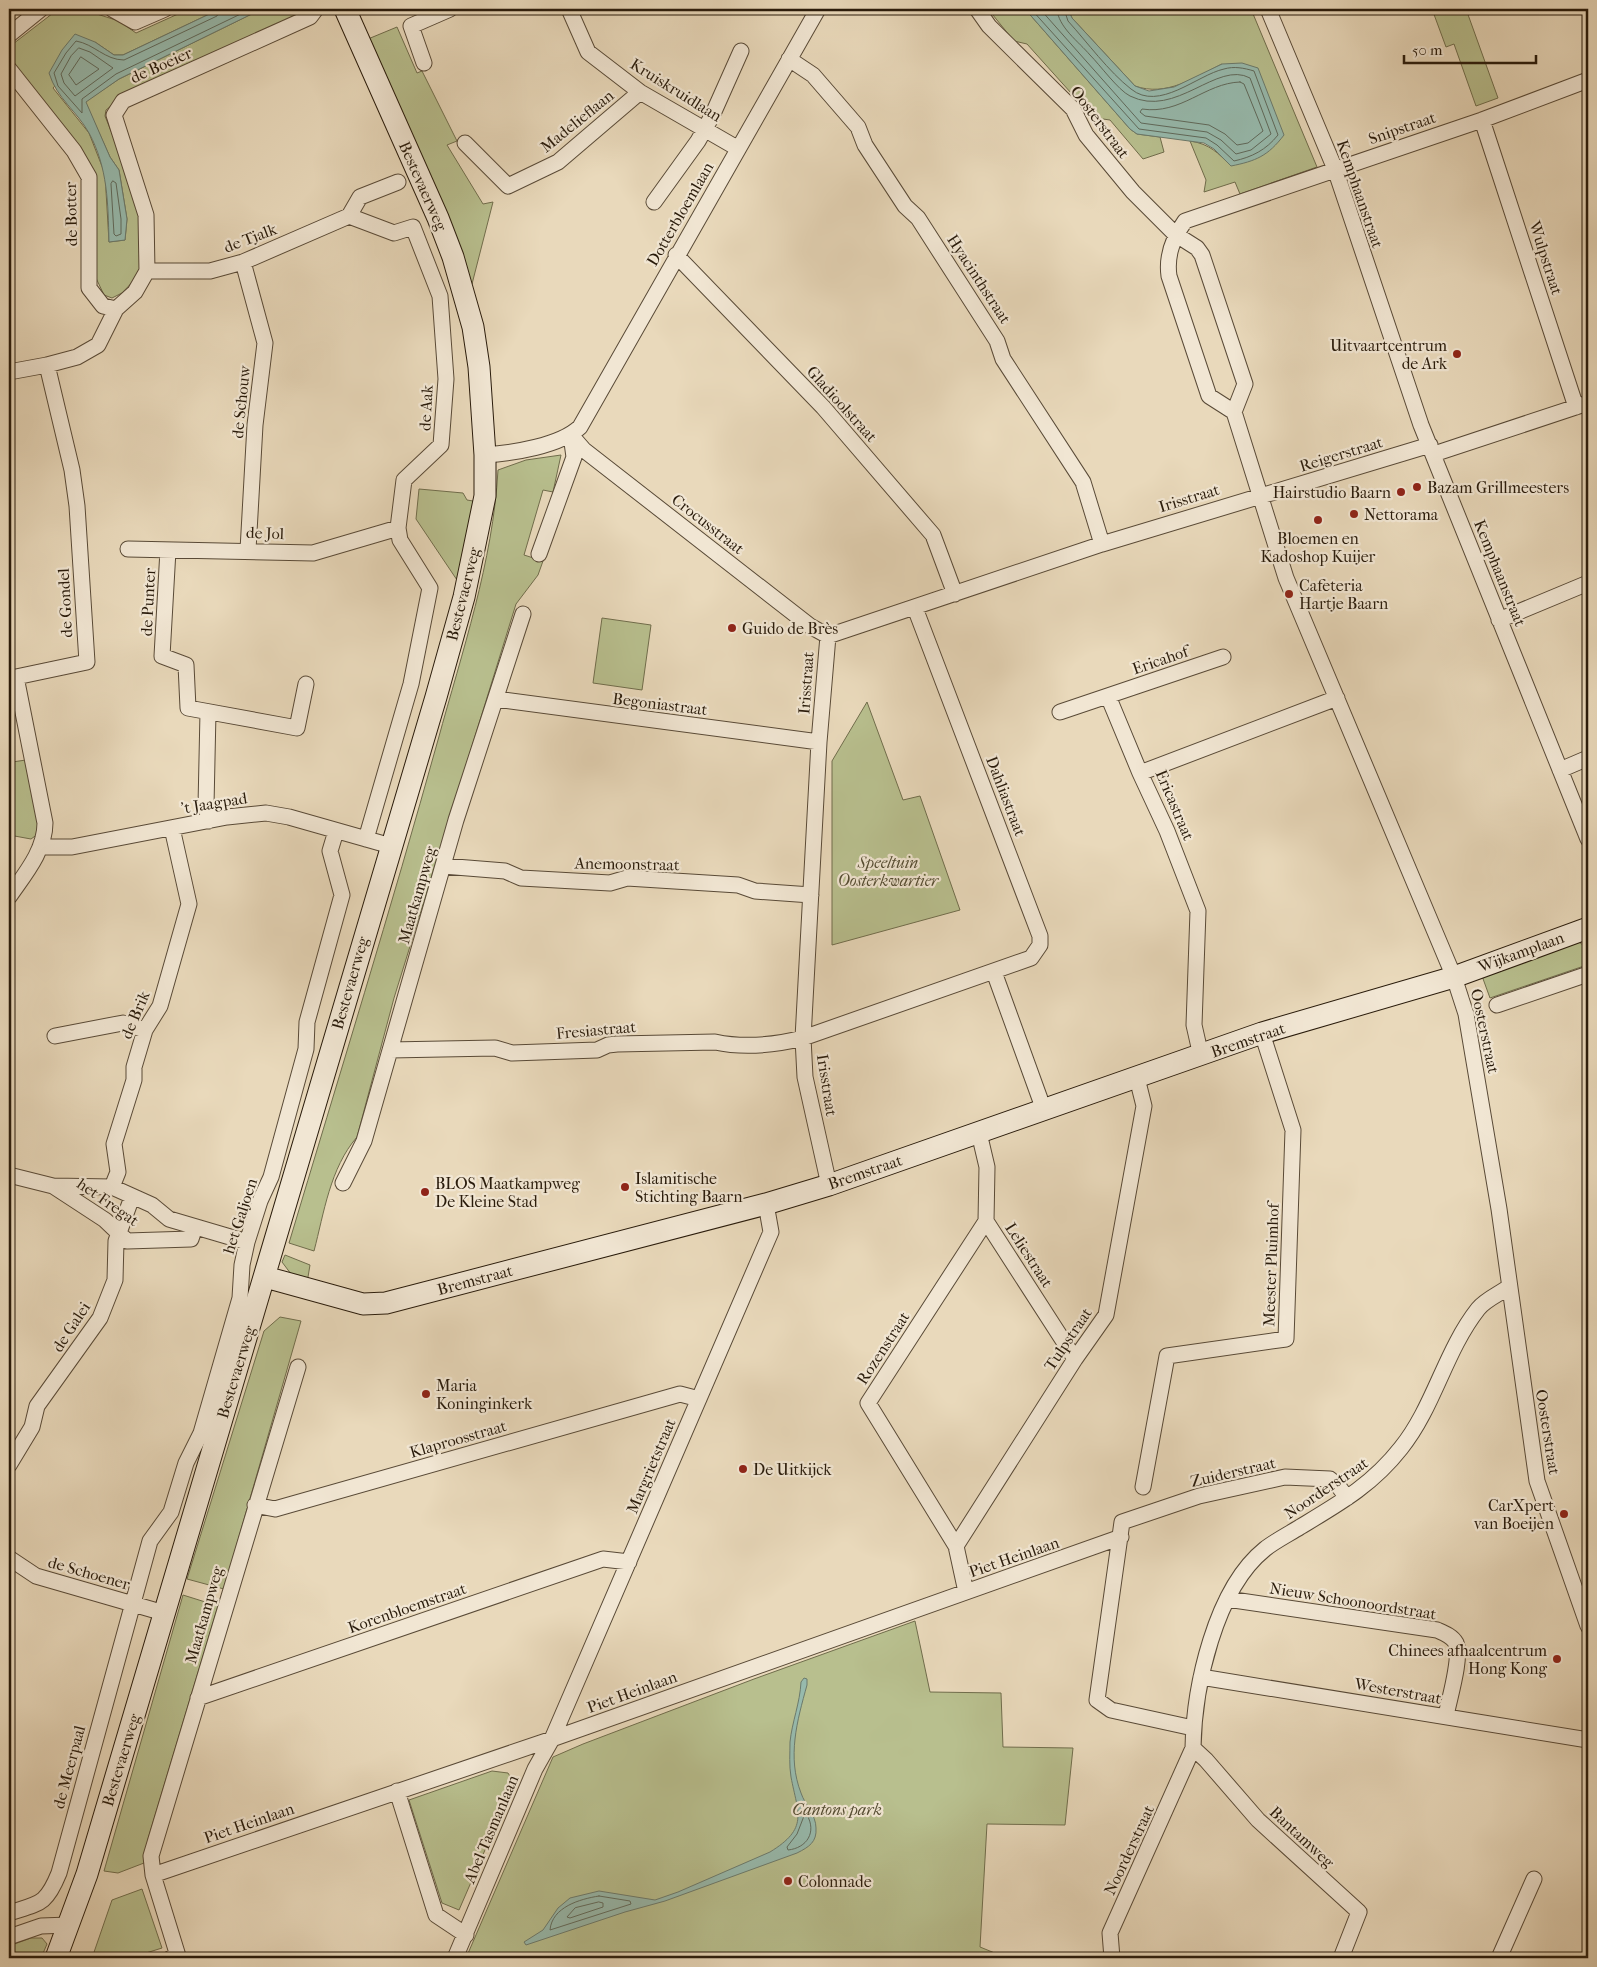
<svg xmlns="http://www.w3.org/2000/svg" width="1597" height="1967" font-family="'IM FELL French Canon',serif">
<rect width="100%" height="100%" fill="#e9d9bb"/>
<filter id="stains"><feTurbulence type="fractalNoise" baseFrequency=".004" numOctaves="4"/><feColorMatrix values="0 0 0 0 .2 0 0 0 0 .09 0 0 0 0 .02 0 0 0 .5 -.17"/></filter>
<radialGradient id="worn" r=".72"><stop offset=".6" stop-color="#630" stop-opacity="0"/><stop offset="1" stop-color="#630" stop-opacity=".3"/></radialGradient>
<path fill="#b8bf8e" stroke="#706d4c" d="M81 9 119 21 136 33 189 9H220L123 55H114L95 42 53 88 89 133 105 174 109 242 125 240 127 219 119 170 110 157 85 102 119 79 262 9H307L303 16 122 97 106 110 105 116 139 201 140 274 122 293 112 298 104 295 96 278 94 181 15 70 9 57V47L57 10Z
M988 9H1025L1130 129 1137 134 1160 137 1164 152 1143 159 1110 120 1103 119 1098 123 1027 44 1014 41Z
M1068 9H1251L1317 167 1240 194 1235 182 1204 192 1206 180 1190 141C1210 144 1218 153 1231 166L1222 64C1194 78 1166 97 1135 86L1072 18Z
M1432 9H1466L1498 98 1476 106 1454 44 1446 47Z
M397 27 417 73 422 71 457 141 447 145 483 204 493 202 472 284 368 39Z
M561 455 553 492 543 490 524 555 543 561 538 575 516 604 394 998 357 1137C330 1168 324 1213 314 1251L289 1243C339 1076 391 909 438 740 462 652 493 562 498 470L526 460Z
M419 489 463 493 467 500 473 501 470 527 457 580 416 519Z
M602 618 651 625 642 690 593 683Z
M867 702 903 800 920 796 960 910 832 945V761Z
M9 739 12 762 26 760 40 826 38 834 31 839 9 835Z
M1579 942 1588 949V960L1584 966 1490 998 1482 976Z
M285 1255 310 1265 307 1283 294 1278 282 1262Z
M280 1317 301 1321 224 1589 187 1579 264 1331Z
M183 1595 218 1606 148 1839 144 1863 118 1873 104 1871Z
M915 1621 930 1692 1001 1693 1003 1747 1073 1748 1065 1825 987 1824 980 1947 1007 1958H466L553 1757 583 1744 754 1679Z
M492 1771 508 1773 514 1783 459 1910 442 1903 409 1800Z
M142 1889 162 1948 130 1958H92L112 1900Z
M31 1938H42L47 1944 41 1958H9V1946Z"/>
<path fill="#97baad" stroke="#6b7a6c" d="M220 9H262L119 79 86 102 110 157 119 170 127 219 125 240 109 242C108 204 108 168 89 133 77 111 57 99 49 73L62 50 75 34 95 42 114 55H123Z
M1025 9H1068L1072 18 1135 86 1149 91 1174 87 1222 64 1242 63 1258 68 1284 135C1268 156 1256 161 1231 166L1214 149 1204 143 1137 134 1130 129Z
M804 1678 807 1679V1685C797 1721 787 1757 801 1793 805 1805 816 1815 816 1828 817 1842 809 1847 797 1853L665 1901 625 1912 526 1945 524 1942 543 1930 558 1908 570 1898 599 1891 655 1900 678 1892 770 1852C809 1828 798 1814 791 1777 789 1765 790 1754 790 1742 792 1722 800 1703 801 1682Z"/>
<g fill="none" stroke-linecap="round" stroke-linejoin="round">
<path stroke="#606a5c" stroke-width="1" d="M220 9 217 16 124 60C105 60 94 44 76 41L66 53 54 73 58 86 82 113V99L116 74 251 9
M1031 9 1139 129 1206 138 1217 145 1234 161C1252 157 1266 150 1278 135L1254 71C1244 68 1234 66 1224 69 1197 75 1159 112 1131 89 1109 72 1087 42 1068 21L1064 9
M1040 9 1141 123 1207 132 1221 140 1236 154 1251 150 1271 134 1250 78C1217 60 1176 119 1130 96 1118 90 1100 65 1090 55 1079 42 1058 27 1057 9
M79 48 90 52 113 68 75 96 64 83 61 74 71 56Z
M81 57 99 69 76 85 69 75Z
M1240 82 1244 84 1263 131 1248 143 1237 145 1225 134 1209 125 1145 116 1140 112 1142 109C1181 115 1205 83 1240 82Z
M113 181 116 183 121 219V234L116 236 114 234 111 184Z
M807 1815C817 1832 807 1848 788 1850L787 1847 797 1834 804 1816Z
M599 1896 630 1901 631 1904 550 1930C552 1907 580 1899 599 1896Z
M599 1902 603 1903V1907L570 1918 567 1917 575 1908Z"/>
<defs>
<path id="street" d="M112 9 135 22 165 9
M569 9 588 52 640 92 737 148
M977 9 989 26 1073 109 1086 135 1133 192 1175 234 1197 248 1202 255 1245 384 1234 412
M1268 9 1335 169 1421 425 1588 839
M9 35 41 9
M789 59 813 75 858 127 865 145 905 206 918 218 997 341 1003 359 1083 482 1102 544
M424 63 411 26 450 9
M9 69 74 151 89 177V288L103 306 116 309
M1588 80 1482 120 1185 221C1173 238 1166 255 1169 276L1209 396 1234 412 1286 578 1454 977 1466 1014 1499 1209 1537 1481 1588 1626
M1482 120 1576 407
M465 143 508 186 558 162 640 92
M654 202 698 141 712 116 741 51
M349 216 394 233 413 227 440 296 446 379 441 445 404 480 398 528 400 540 430 588 411 684 366 839
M676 255 823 407 933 535 955 594
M243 262 265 343 255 425 248 550
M147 271 146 215 114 115 123 101 310 17 316 9
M47 365 77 357 98 345 116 309 135 292 147 271H210L243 262 349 216 360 197 398 182
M9 372 47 365 72 470 77 506 87 662 16 677
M571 435 584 450 810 626 828 636
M1434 454 1588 403
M485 455C513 453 560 446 580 427L818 9
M128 549 313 553 398 528
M168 550 162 656 186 665 188 708 297 728 306 684
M539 554 574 457 571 435
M1499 620 1588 583
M828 636 1102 544 1430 445
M828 636 819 742 803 1038 805 1077 829 1185
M9 678 16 677 45 823C45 851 24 875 9 897
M1108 696 1140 773
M496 699 819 742
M208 712 206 806 209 821
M1060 712 1223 657
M1560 770 1588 758
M40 847H72L227 817 266 813 289 817 391 846
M443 866 505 871 521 878 610 883 627 878 738 885 755 891 811 895
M994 972 1044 1110
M1497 1005 1588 974
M55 1036 123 1023 145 1030
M390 1050 495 1048 512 1053 597 1050 608 1045 617 1044 715 1042C743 1048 775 1045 803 1038L1031 958 1040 945V936L915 608
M1201 1056 1194 1025 1198 911 1167 831 1140 773 1337 698
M979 1133 987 1167 986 1221 1075 1359
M9 1175 53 1186 112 1187 152 1205 169 1219 247 1242
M343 1183 364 1141 456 820 523 614
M53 1186 105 1220 127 1241 191 1239 195 1227
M112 1187 118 1172 114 1144 134 1080V1067L145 1030 160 1006 189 904 172 828
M9 1465 32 1427 37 1406 100 1318 115 1280 116 1241 132 1197
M1143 1487 1167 1356 1286 1339 1293 1130 1262 1033
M255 1505 275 1509 680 1394 699 1399
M956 1546 868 1403 986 1221
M9 1558 36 1576 164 1613
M966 1592 956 1546 1075 1359 1106 1315 1144 1106 1137 1078
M1227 1599 1437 1630C1444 1633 1452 1636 1456 1643 1462 1658 1449 1699 1446 1716
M1201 1677 1588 1740
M198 1698 603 1559 629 1562
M1193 1728 1111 1710 1097 1700 1122 1522 1199 1496 1285 1477 1330 1479 1339 1487 1347 1498
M1193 1748 1206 1760 1258 1820 1359 1912 1341 1958
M397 1791 436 1915 466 1935
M153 1875 552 1739 1121 1537
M9 1913C40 1903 46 1905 59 1873L150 1541 171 1512 186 1463 201 1433 240 1298 242 1265 247 1242 260 1201 271 1177 306 1049 307 1022 342 895 330 851 336 831
M9 1937 41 1926 69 1925
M171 1958 178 1956 153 1875 151 1856 298 1367
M455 1958 535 1769 552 1739 771 1232 766 1204
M1112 1958 1110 1933 1193 1748C1194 1687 1215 1589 1265 1549 1275 1541 1289 1534 1300 1527 1340 1503 1372 1485 1401 1448 1434 1407 1445 1351 1478 1309 1485 1300 1499 1294 1509 1287
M1499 1958 1534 1879"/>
<path id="secondary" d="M265 1277 363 1304 386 1303 766 1204 829 1185 1262 1033 1454 977 1588 928
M56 1958 87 1874 436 697 464 597 485 496V455L479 367 473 327 453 257 438 218 345 9"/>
</defs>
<use href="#street" stroke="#594a37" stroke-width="17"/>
<use href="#secondary" stroke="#291b0b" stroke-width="23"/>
<use href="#street" stroke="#f1e6d3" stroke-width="15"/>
<use href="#secondary" stroke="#f1e6d3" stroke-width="21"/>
</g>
<g fill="#8f2418" stroke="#f1e6d3" stroke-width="2">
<circle cx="1457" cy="354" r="5"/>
<circle cx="1417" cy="487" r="5"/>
<circle cx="1401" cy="492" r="5"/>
<circle cx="1354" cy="514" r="5"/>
<circle cx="1318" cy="520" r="5"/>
<circle cx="1289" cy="594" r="5"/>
<circle cx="732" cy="628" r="5"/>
<circle cx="625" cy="1187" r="5"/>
<circle cx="425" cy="1192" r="5"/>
<circle cx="426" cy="1394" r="5"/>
<circle cx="743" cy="1469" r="5"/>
<circle cx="1564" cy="1514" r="5"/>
<circle cx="1557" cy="1659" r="5"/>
<circle cx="788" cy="1881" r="5"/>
</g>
<g text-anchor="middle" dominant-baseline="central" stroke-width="4.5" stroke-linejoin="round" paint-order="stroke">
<g font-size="16" fill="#291b0b" stroke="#f1e6d3">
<text transform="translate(161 65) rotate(-24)">de Boeier</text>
<text transform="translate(676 90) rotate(32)">Kruiskruidlaan</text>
<text transform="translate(577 121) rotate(-39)">Madelieflaan</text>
<text transform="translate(1100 122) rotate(53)">Oosterstraat</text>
<text transform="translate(1402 128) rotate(-19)">Snipstraat</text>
<text transform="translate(423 186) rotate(66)">Bestevaerweg</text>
<text transform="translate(1360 194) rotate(71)">Kemphaanstraat</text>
<text transform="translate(71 214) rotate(-91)">de Botter</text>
<text transform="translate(680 214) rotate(-60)">Dotterbloemlaan</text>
<text transform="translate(250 238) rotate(-21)">de Tjalk</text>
<text transform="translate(1546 258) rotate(72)">Wulpstraat</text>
<text transform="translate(979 279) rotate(57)">Hyacinthstraat</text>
<text transform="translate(241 402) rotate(-84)">de Schouw</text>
<text transform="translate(842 404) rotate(48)">Gladioolstraat</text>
<text transform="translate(426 408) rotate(-87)">de Aak</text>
<text transform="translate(1341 454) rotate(-17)">Reigerstraat</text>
<text transform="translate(1189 498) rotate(-17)">Irisstraat</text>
<text transform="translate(708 524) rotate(38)">Crocusstraat</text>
<text transform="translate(265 533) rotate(2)">de Jol</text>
<text transform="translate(1500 573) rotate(68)">Kemphaanstraat</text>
<text transform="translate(463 594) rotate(-76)">Bestevaerweg</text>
<text transform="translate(148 602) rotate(-87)">de Punter</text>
<text transform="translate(65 603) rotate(-93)">de Gondel</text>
<text transform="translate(1160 660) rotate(-19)">Ericahof</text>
<text transform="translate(806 683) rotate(-86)">Irisstraat</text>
<text transform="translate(660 704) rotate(7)">Begoniastraat</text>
<text transform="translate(1006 796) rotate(69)">Dahliastraat</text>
<text transform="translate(214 803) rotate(-9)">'t Jaagpad</text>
<text transform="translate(1175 805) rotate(67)">Ericastraat</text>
<text transform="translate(627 864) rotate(1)">Anemoonstraat</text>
<text transform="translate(417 895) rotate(-74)">Maatkampweg</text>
<text transform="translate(1521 952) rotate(-20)">Wijkamplaan</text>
<text transform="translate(350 983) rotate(-74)">Bestevaerweg</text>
<text transform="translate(135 1015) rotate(-67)">de Brik</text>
<text transform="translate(596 1030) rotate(-5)">Fresiastraat</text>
<text transform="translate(1485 1031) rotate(78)">Oosterstraat</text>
<text transform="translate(1248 1040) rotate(-19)">Bremstraat</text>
<text transform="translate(827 1085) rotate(81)">Irisstraat</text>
<text transform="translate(865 1172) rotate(-19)">Bremstraat</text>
<text transform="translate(108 1202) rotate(35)">het Fregat</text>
<text transform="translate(240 1216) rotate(-72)">het Galjoen</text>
<text transform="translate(1029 1255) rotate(57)">Leliestraat</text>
<text transform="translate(1271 1265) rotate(-88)">Meester Pluimhof</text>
<text transform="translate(475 1280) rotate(-15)">Bremstraat</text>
<text transform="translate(71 1327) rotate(-57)">de Galei</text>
<text transform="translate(1068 1339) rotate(-56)">Tulpstraat</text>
<text transform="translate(883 1348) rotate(-57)">Rozenstraat</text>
<text transform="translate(236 1372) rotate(-73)">Bestevaerweg</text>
<text transform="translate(1548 1432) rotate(81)">Oosterstraat</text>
<text transform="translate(458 1439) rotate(-16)">Klaproosstraat</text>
<text transform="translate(651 1466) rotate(-67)">Margrietstraat</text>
<text transform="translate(1233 1472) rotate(-13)">Zuiderstraat</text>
<text transform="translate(1326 1488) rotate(-34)">Noorderstraat</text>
<text transform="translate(1014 1557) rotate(-19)">Piet Heinlaan</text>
<text transform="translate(89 1573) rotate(16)">de Schoener</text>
<text transform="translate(1353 1601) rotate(9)">Nieuw Schoonoordstraat</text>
<text transform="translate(407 1608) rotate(-19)">Korenbloemstraat</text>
<text transform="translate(204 1615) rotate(-74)">Maatkampweg</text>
<text transform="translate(1398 1691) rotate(10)">Westerstraat</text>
<text transform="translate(632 1692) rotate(-20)">Piet Heinlaan</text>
<text transform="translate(121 1760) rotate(-73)">Bestevaerweg</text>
<text transform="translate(69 1767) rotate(-75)">de Meerpaal</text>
<text transform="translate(249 1823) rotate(-19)">Piet Heinlaan</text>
<text transform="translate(491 1829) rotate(-67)">Abel Tasmanlaan</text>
<text transform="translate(1302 1837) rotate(43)">Bantamweg</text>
<text transform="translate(1129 1850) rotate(-65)">Noorderstraat</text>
</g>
<g font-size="16" fill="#291b0b" stroke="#f1e6d3" text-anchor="start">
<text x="1447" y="345" text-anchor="end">Uitvaartcentrum<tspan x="1447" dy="18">de Ark</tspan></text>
<text x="1427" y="487">Bazam Grillmeesters</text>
<text x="1391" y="492" text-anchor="end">Hairstudio Baarn</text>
<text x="1364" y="514">Nettorama</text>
<text x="1318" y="538" text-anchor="middle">Bloemen en<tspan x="1318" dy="18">Kadoshop Kuijer</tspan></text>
<text x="1299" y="585">Cafeteria<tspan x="1299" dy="18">Hartje Baarn</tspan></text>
<text x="742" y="628">Guido de Brès</text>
<text x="635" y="1178">Islamitische<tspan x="635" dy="18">Stichting Baarn</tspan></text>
<text x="435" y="1183">BLOS Maatkampweg<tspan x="435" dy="18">De Kleine Stad</tspan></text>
<text x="436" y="1385">Maria<tspan x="436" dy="18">Koninginkerk</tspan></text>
<text x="753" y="1469">De Uitkijck</text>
<text x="1554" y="1505" text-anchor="end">CarXpert<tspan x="1554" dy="18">van Boeijen</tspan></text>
<text x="1547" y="1650" text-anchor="end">Chinees afhaalcentrum<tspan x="1547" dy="18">Hong Kong</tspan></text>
<text x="798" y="1881">Colonnade</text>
</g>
<g font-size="16" font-style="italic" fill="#544c32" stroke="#f1e6d3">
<text x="888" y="862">Speeltuin<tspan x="888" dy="18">Oosterkwartier</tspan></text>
<text x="837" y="1809">Cantons park</text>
</g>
</g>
<rect width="1597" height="1967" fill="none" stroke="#e9d9bb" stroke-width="30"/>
<rect x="10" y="10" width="1577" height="1947" fill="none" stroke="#291b0b" stroke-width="2.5"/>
<rect x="15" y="15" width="1567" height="1937" fill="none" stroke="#291b0b"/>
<path d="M1404 55v8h132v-8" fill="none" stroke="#291b0b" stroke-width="2.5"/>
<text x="1412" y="55" font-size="15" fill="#291b0b" stroke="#f1e6d3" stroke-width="4" paint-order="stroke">50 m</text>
<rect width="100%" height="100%" filter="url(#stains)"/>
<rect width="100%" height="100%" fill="url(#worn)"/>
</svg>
